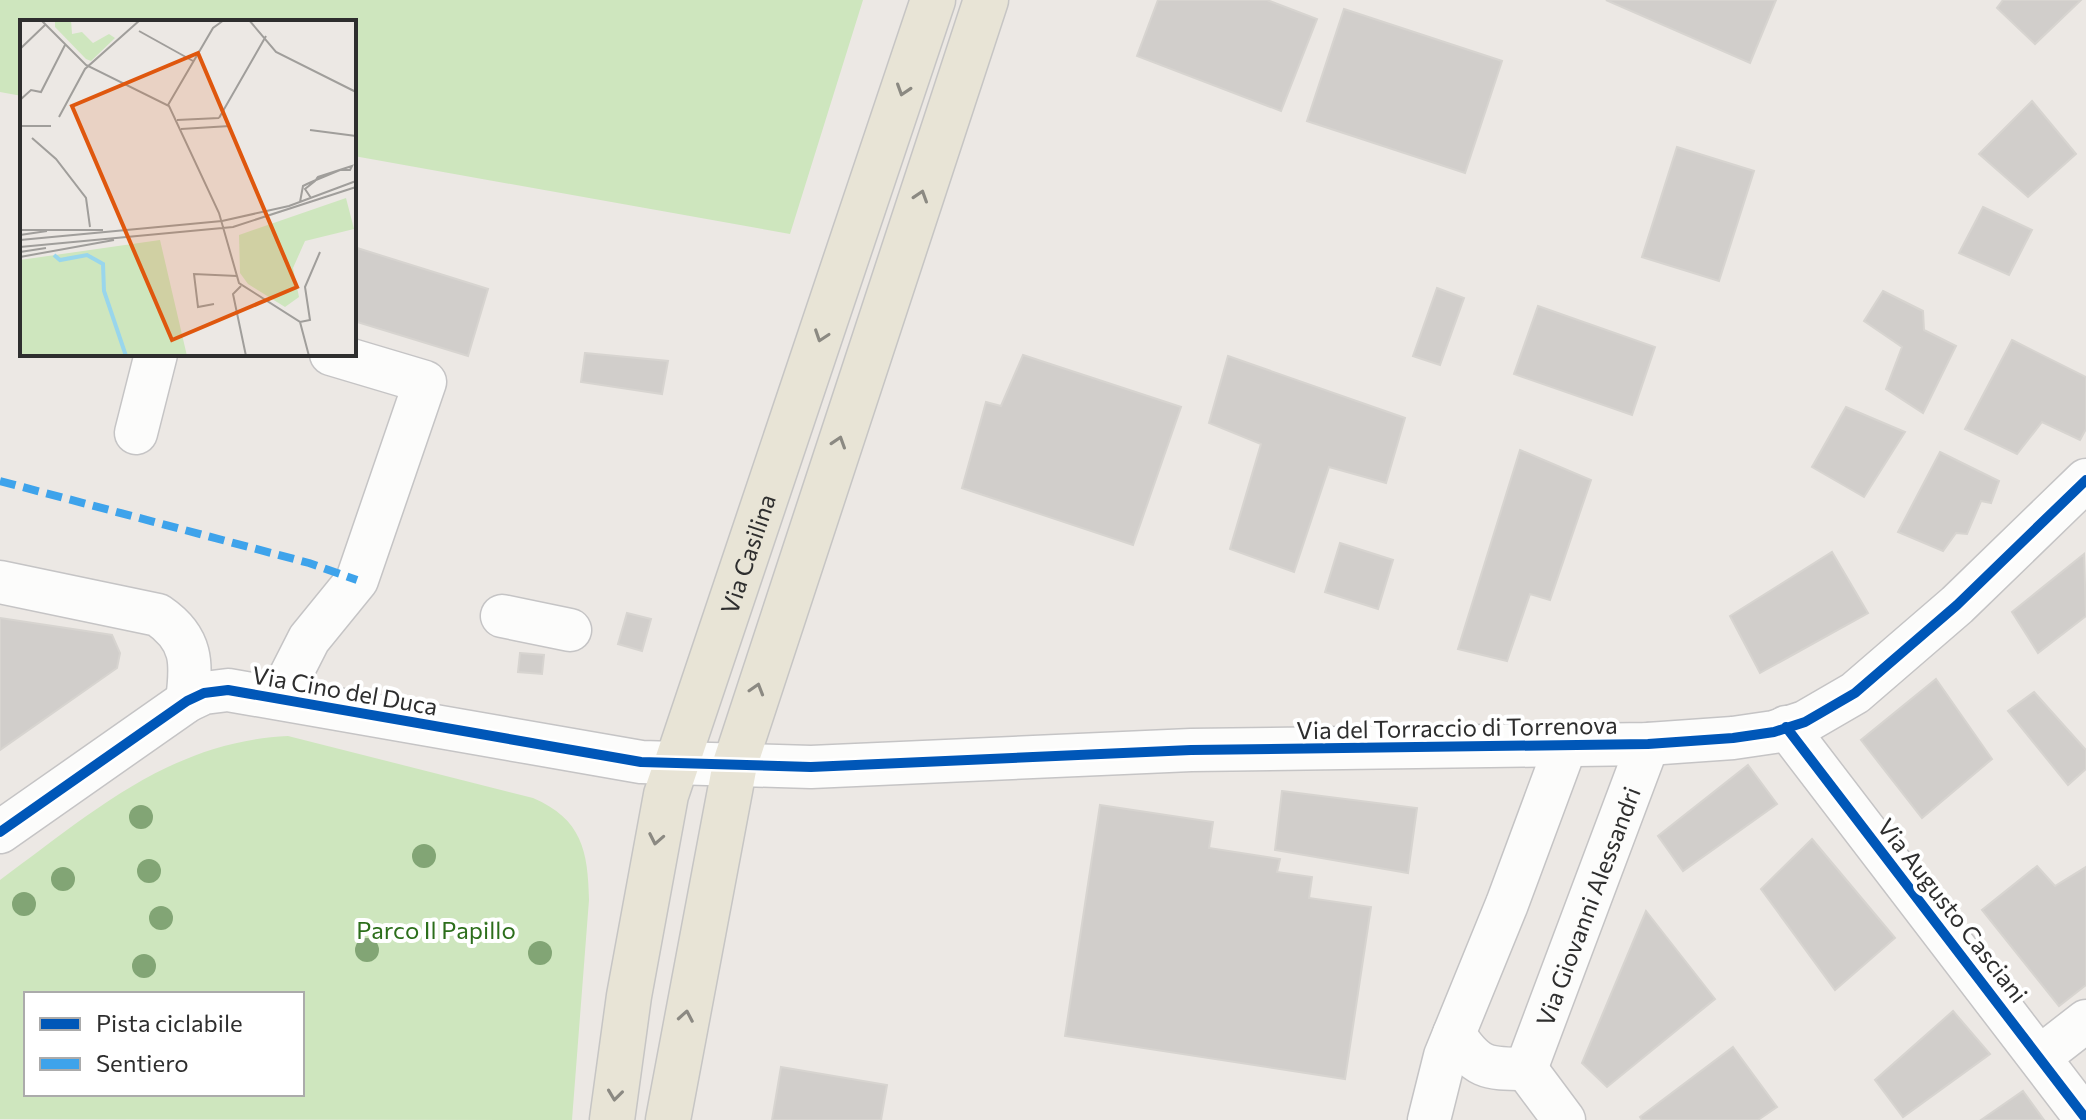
<svg xmlns="http://www.w3.org/2000/svg" width="2086" height="1120" font-family="Commissioner,sans-serif">
<rect width="100%" height="100%" fill="#ece8e4"/>
<path fill="#cee6be" fill-rule="evenodd" d="M0 0H863L790 234 354 156V22H22V96L0 92Z
M288 736 533 798C582 819 588 851 589 900L572 1120 0 1119V880C90 814 171 741 288 736ZM26 994H302V1094H26Z"/>
<path fill="#d1cecb" stroke="#d7d4d0" stroke-width="2" d="M1158 0H1267L1317 19 1281 111 1137 56Z
M1606 0H1776L1750 63Z
M2003 0H2081L2035 44 1997 8Z
M1344 9 1502 61 1465 173 1307 121Z
M2032 101 2076 154 2028 197 1979 154Z
M1677 147 1754 171 1719 281 1642 257Z
M1983 207 2032 230 2009 275 1959 253Z
M354 247 488 289 468 356 354 321Z
M1437 288 1464 298 1440 365 1413 356Z
M1883 291 1923 311 1924 330 1956 346 1923 413 1886 389 1902 347 1864 321Z
M1538 306 1655 347 1632 415 1514 374Z
M2012 340 2086 377V429L2080 440 2042 422 2017 454 1965 429Z
M585 353 668 361 662 394 581 382Z
M1023 355 1181 407 1133 545 962 488 986 402 1001 406Z
M1228 356 1405 418 1386 483 1329 467 1294 572 1230 549 1261 444 1209 423Z
M1846 407 1905 432 1864 497 1812 467Z
M1520 450 1591 480 1550 600 1530 594 1507 661 1458 649Z
M1940 452 1999 481 1991 503 1981 501 1967 534 1956 533 1943 551 1898 532Z
M1340 543 1393 560 1378 609 1325 592Z
M1832 552 1868 613 1760 673 1730 616Z
M2084 554 2086 616 2038 653 2012 612Z
M627 613 651 619 642 651 618 644Z
M0 618 112 635 120 653 117 668 0 750Z
M520 653 544 655 542 674 518 672Z
M1936 679 1992 759 1922 818 1861 740Z
M2034 692 2086 750V769L2068 785 2008 711Z
M1748 765 1777 804 1683 871 1658 836Z
M1282 791 1417 808 1408 873 1275 850Z
M1100 805 1213 822 1209 848 1280 859 1277 872 1312 877 1309 898 1371 907 1345 1079 1065 1036Z
M1812 839 1895 938 1835 990 1761 889Z
M2037 866 2055 886 2086 867V985L2059 1006 1982 910Z
M1646 911 1715 999 1607 1087 1582 1063Z
M1953 1011 1990 1054 1903 1117 1875 1080Z
M1733 1047 1777 1107 1758 1120H1642L1640 1117Z
M781 1067 887 1085 881 1120H772Z
M2023 1091 2044 1120H1981Z"/>
<g fill="none" stroke-linecap="round" stroke-linejoin="round">
<defs>
<g id="minor">
<path d="M136 433 156 354"/>
<path d="M0 582 158 615C193 639 192 663 187 701"/>
<path d="M502 616 570 630"/>
<path d="M279 698 309 639 357 580 425 382 331 354"/>
<path d="M1786 727 2086 1119"/>
<path d="M0 832 187 701 204 693 228 690 641 762 811 767 1191 750 1648 744 1733 738 1774 732 1805 722 1855 693 1957 605 2086 480"/>
<path d="M1454 1034C1477 1068 1485 1069 1526 1069"/>
<path d="M2041 1056 2086 1021"/>
<path id="s1" d="M1526 1069 1648 744"/>
<path d="M1526 1069 1564 1120"/>
<path d="M1429 1120 1445 1056 1507 904 1566 745"/>
</g>
<g id="major">
<path id="s2" d="M612 1120 629 996 666 795 933 0"/>
<path d="M668 1120 735 764 986 0"/>
</g>
</defs>
<use href="#minor" stroke="#c5c4c5" stroke-width="45"/>
<use href="#major" stroke="#c6c5c4" stroke-width="47"/>
<use href="#minor" stroke="#fcfcfb" stroke-width="42"/>
<use href="#major" stroke="#e8e4d6" stroke-width="44"/>
<path stroke="#3ea3eb" stroke-width="8" stroke-dasharray="16 8" stroke-linecap="butt" d="M0 481 309 563 357 580"/>
<defs>
<path id="cycleway" d="M1786 727 2086 1119
M0 832 187 701 204 693 228 690 641 762 811 767 1191 750 1648 744 1733 738 1774 732 1805 722 1855 693 1957 605 2086 480"/>
</defs>
<use href="#cycleway" stroke="#fff" stroke-width="15"/>
<use href="#cycleway" stroke="#0057b8" stroke-width="10"/>
</g>
<g fill="#82a575">
<circle cx="141" cy="817" r="12"/>
<circle cx="424" cy="856" r="12"/>
<circle cx="149" cy="871" r="12"/>
<circle cx="63" cy="879" r="12"/>
<circle cx="24" cy="904" r="12"/>
<circle cx="161" cy="918" r="12"/>
<circle cx="367" cy="950" r="12"/>
<circle cx="540" cy="953" r="12"/>
<circle cx="144" cy="966" r="12"/>
</g>
<defs><path id="oneway-chevron" d="M-2-3.5L2.5 0L-2 3.5" fill="none" stroke-width="1.6" stroke-linecap="round" stroke-linejoin="round" transform="scale(2)"/></defs>
<g stroke="#8b8982">
<use href="#oneway-chevron" transform="translate(903 90) rotate(108)"/>
<use href="#oneway-chevron" transform="translate(921 196) rotate(-72)"/>
<use href="#oneway-chevron" transform="translate(821 336) rotate(109)"/>
<use href="#oneway-chevron" transform="translate(839 442) rotate(-72)"/>
<use href="#oneway-chevron" transform="translate(757 689) rotate(-73)"/>
<use href="#oneway-chevron" transform="translate(656 839) rotate(101)"/>
<use href="#oneway-chevron" transform="translate(686 1016) rotate(-80)"/>
<use href="#oneway-chevron" transform="translate(615 1095) rotate(97)"/>
</g>
<g text-anchor="middle" dominant-baseline="central" stroke-width="8" stroke-linejoin="round" paint-order="stroke">
<g font-size="24" fill="#2e2e2e" stroke="#fff">
<text stroke="none"><textPath href="#s2" startOffset="584">Via Casilina</textPath></text>
<text transform="translate(345 690) rotate(10)">Via Cino del Duca</text>
<text transform="translate(1457 727) rotate(-1)">Via del Torraccio di Torrenova</text>
<text stroke="none"><textPath href="#s1" startOffset="174">Via Giovanni Alessandri</textPath></text>
<text transform="translate(1953 910) rotate(52)">Via Augusto Casciani</text>
</g>
<g font-size="24" fill="#2c6e1b" stroke="#fff">
<text x="436" y="929">Parco Il Papillo</text>
</g>
</g>
<g transform="translate(20 20)">
<rect width="336" height="336" fill="#ece8e4"/>
<path d="M35 0H51L52 14 62 12 73 23 89 14 95 18 71 41 66 39 35 7ZM326 178 334 209 285 221 273 248 279 277 265 287 228 264 220 253 219 215ZM140 220 167 336H0V240Z" fill="#cee6be"/>
<path fill="none" stroke="#99d6ec" stroke-width="4" d="M34 235 40 240 67 235 83 244 84 271 106 336"/>
<path fill="none" stroke="#a09e9b" stroke-width="2" d="M21 0 66 45 149 86 199 193 219 263 280 302 289 336M229 0 256 32 336 72M119 11 173 41M0 29 25 5M0 80 11 70 21 72 45 25M148 85 193 8 204 0M39 97 65 49 120 0M199 98 246 16M157 100 199 98M0 106H31M161 109 210 106M290 110 336 116M12 118 36 139 66 178 70 207M280 182 283 166 287 164 296 160 320 150H330L332 146 298 157 297 158 296 160 295 161 285 169 291 178M0 210H83M0 215 27 211M0 220 202 201 269 186 336 161M0 227 213 207 336 167M0 232 26 228M0 237 94 220M221 266 213 274 226 336M194 284 178 287 174 254 217 256M280 302 290 300 285 267 300 232"/>
<path fill="#df570e" fill-opacity="0.15" stroke="#df570e" stroke-width="4" d="M178 33 277 267 152 320 52 86Z"/>
<rect width="336" height="336" fill="none" stroke="#2e2e2e" stroke-width="4"/>
</g>
<rect x="24" y="992" width="280" height="104" fill="#ffffff" stroke="#ababab" stroke-width="2"/>
<rect x="40" y="1018" width="40" height="12" fill="#0057b8" stroke="#ababab" stroke-width="2"/>
<text x="96" y="1032" font-size="24" fill="#2e2e2e">Pista ciclabile</text>
<rect x="40" y="1058" width="40" height="12" fill="#3ea3eb" stroke="#ababab" stroke-width="2"/>
<text x="96" y="1072" font-size="24" fill="#2e2e2e">Sentiero</text>
</svg>
